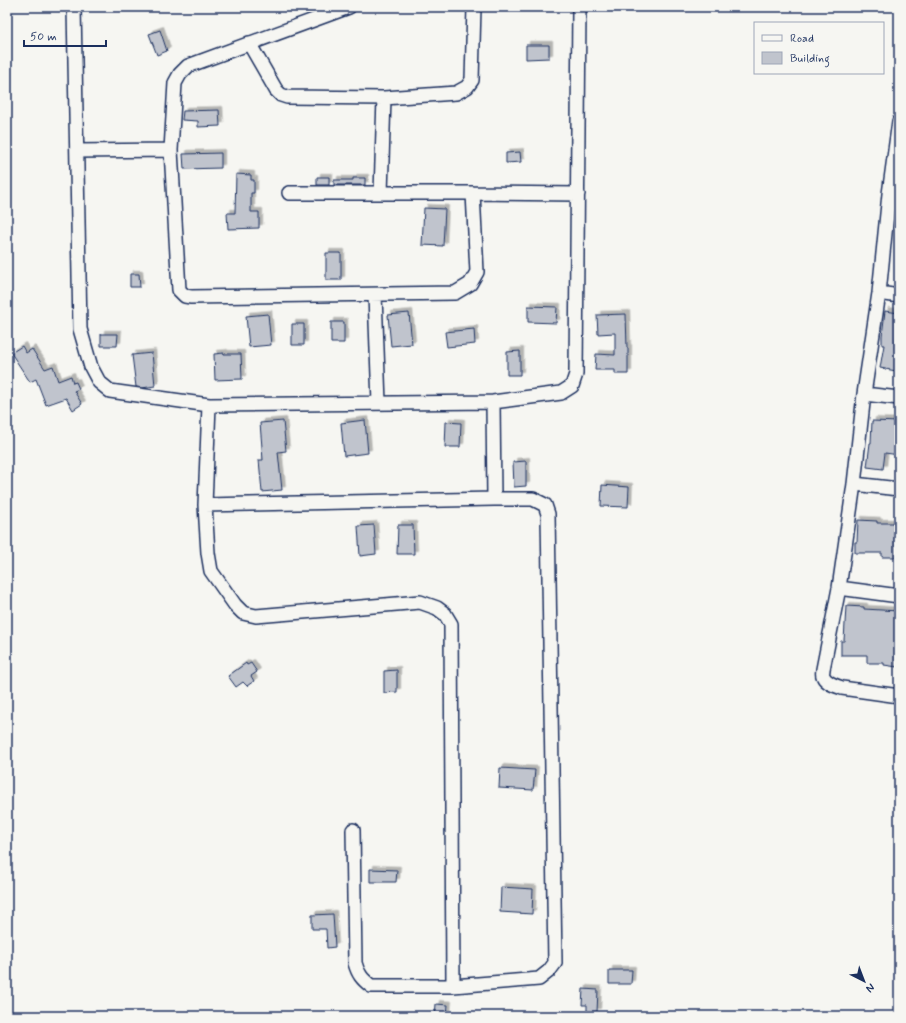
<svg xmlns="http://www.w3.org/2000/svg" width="906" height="1023" font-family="Mynerve,sans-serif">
<defs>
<filter id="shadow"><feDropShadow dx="3.5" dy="-3.5" stdDeviation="0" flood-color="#0004"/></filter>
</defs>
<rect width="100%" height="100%" fill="#f6f6f2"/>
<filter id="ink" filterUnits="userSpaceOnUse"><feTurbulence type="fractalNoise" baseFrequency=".025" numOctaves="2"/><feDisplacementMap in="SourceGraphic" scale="8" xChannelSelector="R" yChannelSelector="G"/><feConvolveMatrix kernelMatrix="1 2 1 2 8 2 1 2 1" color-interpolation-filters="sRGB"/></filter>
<g filter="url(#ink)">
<path fill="#c0c4cd" stroke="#1b2f5e" filter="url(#shadow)" d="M160 30 167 51 157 55 149 34Z
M526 45H549V58L526 59Z
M219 110 220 126 198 127V121L182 120 183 111Z
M520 152 521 162 506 163V153Z
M221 153V168L184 169 183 154Z
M236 174 251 175V180H254V193H251V212H259V228L228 229 227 213H235Z
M317 177H329V185H317Z
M353 178H365V185H334V180H353Z
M424 208 445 209 443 246 422 245Z
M326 253H341V280H326Z
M130 274H139L140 287H130Z
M528 306 557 307 556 323 528 322Z
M885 311 899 313 895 349 899 350V351L896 371 880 368 884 345H882V336Z
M409 313 412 344 391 346 388 315Z
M268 314 271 345 249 347 246 316Z
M626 314 627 348H628V374H615V370H595L596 354 615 355V333L598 334 597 315Z
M331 322H344V343H331Z
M292 324H304V345H292Z
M474 329 475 344 447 347 445 332Z
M101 334H118L117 346H101Z
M22 346 26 353 32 349 45 369 53 366 58 381 71 376 73 383 76 382 79 389 74 391 82 404 73 410 66 398 46 405 36 379 30 382 11 353Z
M520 351V375H507V352Z
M152 353 155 386 142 388 136 387 132 355Z
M224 353V354H241L242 379 215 380 214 354Z
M365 420 368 453 344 456 341 423Z
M283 421 286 451 278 452 282 490 262 492 259 460H263L260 423Z
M872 421 899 422V455L885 453 883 469 867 467 870 443H871Z
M446 422 461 423 460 447H445Z
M526 461V486L514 487 513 462Z
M602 485 629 487 628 507 601 506Z
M858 520 877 521V523H898V548L899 549V557H882V553H855V542H857Z
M374 525 376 554 360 556 358 526Z
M398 525H413L414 554H397Z
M846 606 864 607V609L899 611V653L897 667 884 665V663H867V655H841V641H844Z
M246 663 247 665 251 663 257 672 251 676 254 681 247 686 243 682 236 687 228 676Z
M397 670V692L384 693V671Z
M500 768 535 770 533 790 499 788Z
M370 869 397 870 396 882H370Z
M501 887 533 889 532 914 500 912Z
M333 914 335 947 327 948 326 929H312V915Z
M609 970H632L631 984H609Z
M583 989 598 990 597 1012H587V1005H582Z
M436 1004 448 1005 447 1016H435Z"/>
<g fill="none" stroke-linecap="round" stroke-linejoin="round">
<defs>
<path id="street" d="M74 7 80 329 91 367 99 382 110 391 209 405 493 402 561 393 572 386 576 374 579 7
M349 7 188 66 180 74 175 83 171 150 179 290 185 296 191 297 455 293 470 284 477 272 473 193
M249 43 276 90 281 95 287 97 384 98 456 93 467 87 472 80 474 7
M899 121 889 194 879 293 864 394 854 484 839 588 823 669C823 671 822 674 823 676 826 683 836 686 842 688L899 696
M77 151 171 150
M289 193H473L578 194
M381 193 384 98
M879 293 899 296
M375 295 379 403
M864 394 899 398
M493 402 494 499
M209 405 205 505 208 553 211 571 235 605 243 613 256 616 420 602 437 608 445 614 451 624 453 986
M854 484 899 489
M205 505 494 499H533L545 505 548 514 555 963 549 971 539 979 453 986H371C362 979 358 974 355 963L353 830
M839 588 899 596"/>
</defs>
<use href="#street" stroke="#1b2f5e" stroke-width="16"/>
<use href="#street" stroke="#f6f6f2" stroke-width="13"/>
</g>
</g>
<rect width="906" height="1023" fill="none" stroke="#f6f6f2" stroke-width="24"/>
<rect x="12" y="12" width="882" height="999" fill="none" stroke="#1b2f5e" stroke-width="1.5" filter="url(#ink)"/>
<rect x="754" y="22" width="130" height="52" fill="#f6f6f2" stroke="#9ea6b7"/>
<rect x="762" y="35" width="20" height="6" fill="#f6f6f2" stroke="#9ea6b7"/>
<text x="790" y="42" font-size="12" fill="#1b2f5e">Road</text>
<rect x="762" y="52" width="20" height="12" fill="#c0c4cd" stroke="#9ea6b7"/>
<text x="790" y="62" font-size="12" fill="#1b2f5e">Building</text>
<g transform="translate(864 981) rotate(138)" stroke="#f6f6f2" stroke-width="3" paint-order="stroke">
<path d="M0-3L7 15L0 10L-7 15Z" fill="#1b2f5e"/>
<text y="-6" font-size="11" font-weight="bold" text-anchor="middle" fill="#1b2f5e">N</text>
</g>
<path d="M24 40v6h82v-6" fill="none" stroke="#1b2f5e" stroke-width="2"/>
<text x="30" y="40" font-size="12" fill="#1b2f5e" stroke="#f6f6f2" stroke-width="3" paint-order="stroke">50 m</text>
</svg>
